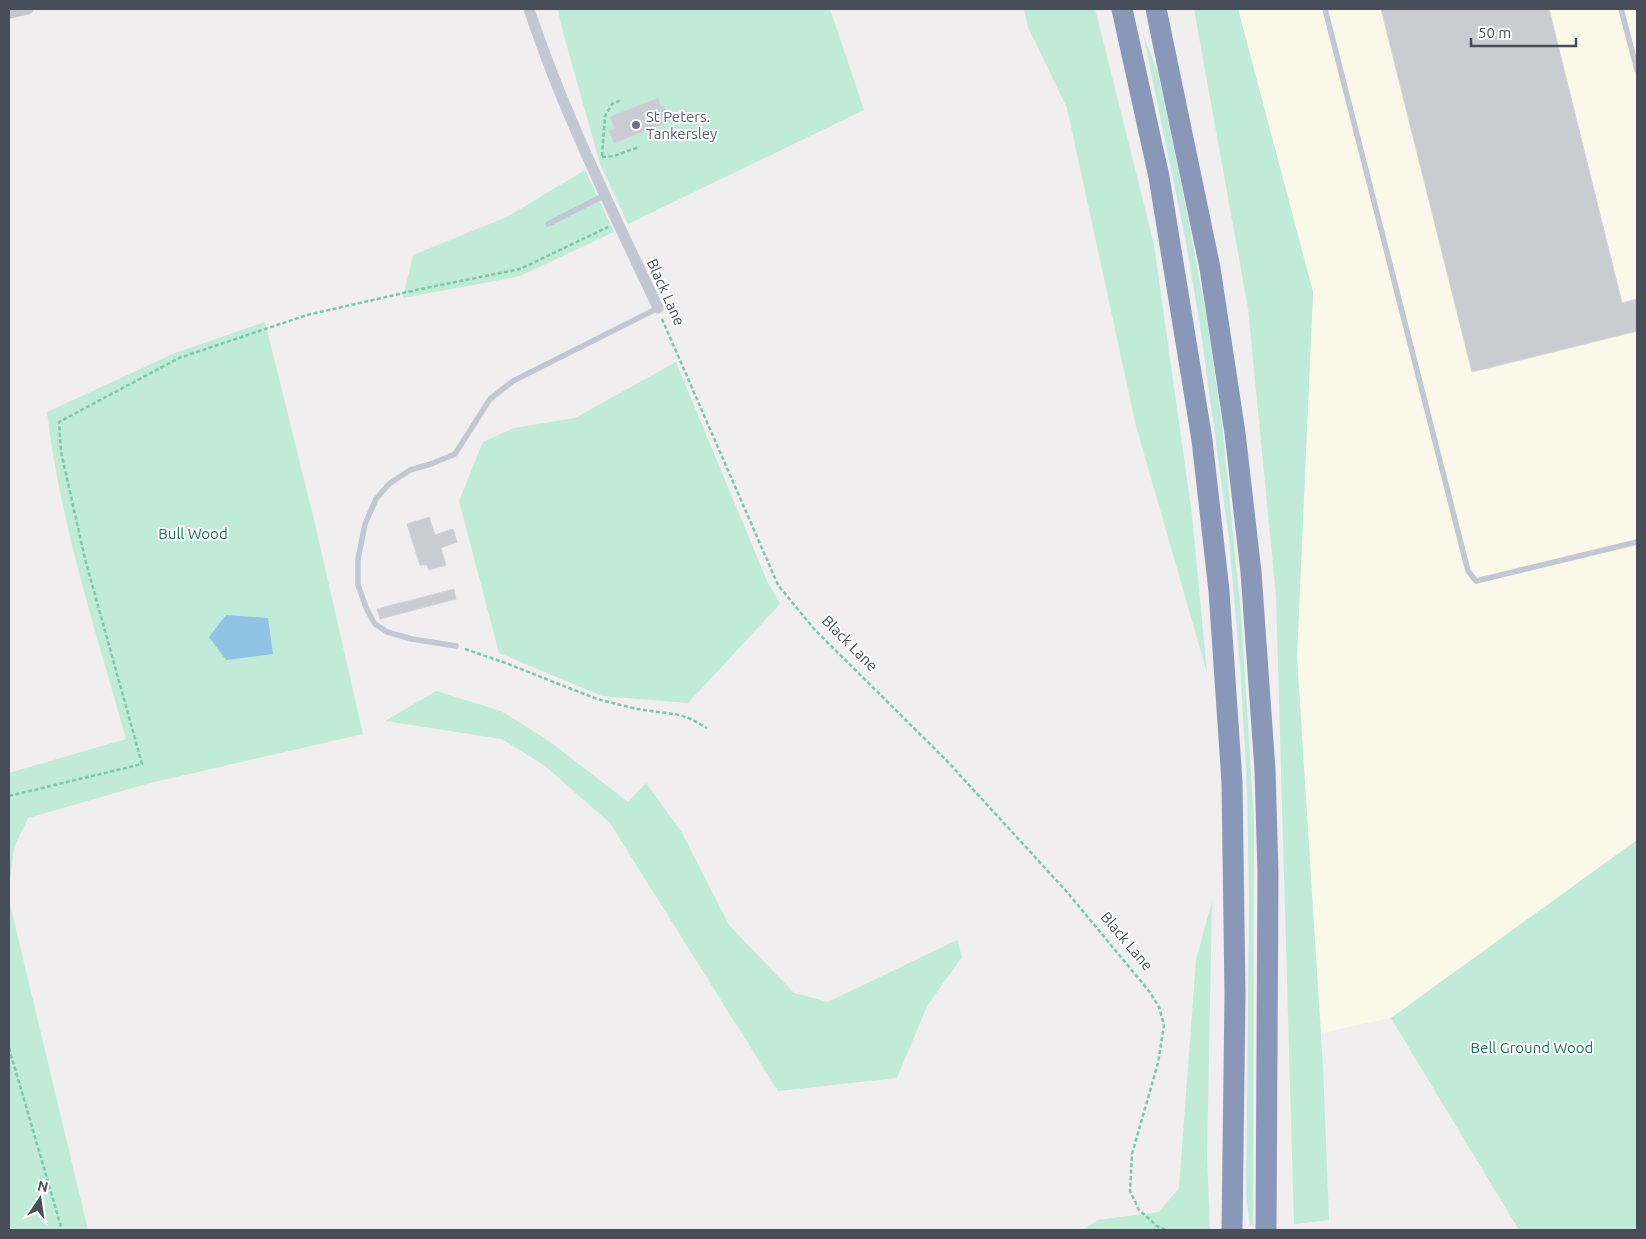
<svg xmlns="http://www.w3.org/2000/svg" width="1646" height="1239" font-family="Ubuntu,sans-serif">
<rect width="100%" height="100%" fill="#f0eeee"/>
<path fill="#faf8e8" d="M1238 9H1637V840L1391 1018 1321 1033 1297 657 1313 292Z"/>
<path fill="#bfebd8" d="M558 9H830L864 110 628 224 600 164 561 25Z
M1024 9H1095L1154 245 1192 515 1207 673 1136 426 1067 108 1028 27Z
M1194 9H1238L1313 292 1297 657 1323 1068 1329 1220 1294 1224 1276 596 1248 308Z
M1143 34 1158 73 1185 203 1207 320 1222 425 1241 613 1254 822 1253 1224 1250 1226 1246 1196 1249 899 1247 788 1241 679 1229 539 1200 325 1185 237Z
M585 170 614 232 520 276 403 298 413 255 507 217Z
M265 322 315 524 363 734 150 783 28 818 14 847 9 889V773L126 739C96 631 60 523 47 412L175 353Z
M676 362 767 581 780 604 688 703 602 696 499 653 459 501 483 442 514 428 575 418Z
M436 691 501 711 549 741 628 802 646 783 681 831 729 925 794 993 828 1002 957 940 962 957 927 1006 897 1078 778 1091 610 823 545 766 502 739 385 721Z
M1637 840V1230H1519L1391 1018Z
M9 900 88 1230H9Z
M1212 901 1207 1155 1210 1230H1082L1098 1220 1159 1212 1179 1188 1196 960Z"/>
<path fill="#8fc4e5" d="M226 615 268 618 273 654 226 660 209 637Z"/>
<path fill="#cbccd2" stroke="#d2d3d9" d="M1381 9H1549L1622 303 1637 299V331L1472 372Z
M658 98 661 107 664 106 670 121 614 143 609 131 615 129 610 117Z
M429 517 435 535 453 529 457 542 441 548 446 565 429 570 427 565H420L407 524Z
M454 589 456 599 380 619 377 609Z"/>
<g fill="none" stroke-linecap="round" stroke-linejoin="round">
<path stroke="#7ac7af" stroke-width="2.5" stroke-dasharray="4 2.5" stroke-linecap="butt" d="M602 156 605 116 612 104 621 100
M602 157 614 156 639 147
M662 319 778 585 814 629 948 762 1067 892 1149 991 1159 1007 1164 1025 1158 1063 1132 1154 1130 1191 1139 1210 1157 1226 1166 1230
M465 649 503 662 597 699 637 709 680 715 691 719 707 728
M9 796 142 764 85 559 61 452 59 422 179 358 307 315 421 289 520 269 608 227
M9 1048 62 1230"/>
<path stroke="#c2c7d2" stroke-width="5.5" d="M1325 9 1468 571 1476 581 1637 542
M1621 9 1637 70
M548 224 605 195
M456 646 412 639 387 632 375 624 367 610 358 585V559L365 524 376 499 389 484 410 470 431 464 455 454 490 399 513 381 658 308"/>
<path stroke="#c2c7d2" stroke-width="11" d="M529 9C563 112 612 210 658 308
M9 13 28 9"/>
<path stroke="#8998b9" stroke-width="21" d="M1122 9 1159 177 1202 440 1219 591 1232 782 1235 994 1232 1230
M1156 9 1210 268 1235 433 1251 572 1265 770 1268 873 1266 1230"/>
</g>
<circle fill="#6b7280" stroke="#fff" stroke-width="2" cx="636" cy="125" r="5"/>
<g text-anchor="middle" dominant-baseline="central" stroke-width="4" stroke-linejoin="round" paint-order="stroke">
<g font-size="15" fill="#5b616d" stroke="#fff" text-anchor="start">
<text x="646" y="116">St Peters.<tspan x="646" dy="17">Tankersley</tspan></text>
</g>
<g font-size="15" fill="#474e5a" stroke="#fff">
<text transform="translate(666 292) rotate(66)">Black Lane</text>
<text transform="translate(850 643) rotate(45)">Black Lane</text>
<text transform="translate(1127 941) rotate(50)">Black Lane</text>
</g>
<g font-size="15" fill="#1d765a" stroke="#fff">
<text x="193" y="533">Bull Wood</text>
<text x="1532" y="1047">Bell Ground Wood</text>
</g>
</g>
<rect width="1646" height="1239" fill="none" stroke="#474e5a" stroke-width="20"/>
<g transform="translate(40 1199) rotate(13)" stroke="#ffffff" stroke-width="4" paint-order="stroke">
<path d="M0-4L9 19L0 12L-9 19Z" fill="#474e5a"/>
<text y="-8" font-size="14" font-weight="bold" text-anchor="middle" fill="#474e5a">N</text>
</g>
<path d="M1471 38v8h105v-8" fill="none" stroke="#474e5a" stroke-width="2.5"/>
<text x="1478" y="38" font-size="15" fill="#474e5a" stroke="#ffffff" stroke-width="4" paint-order="stroke">50 m</text>
</svg>
